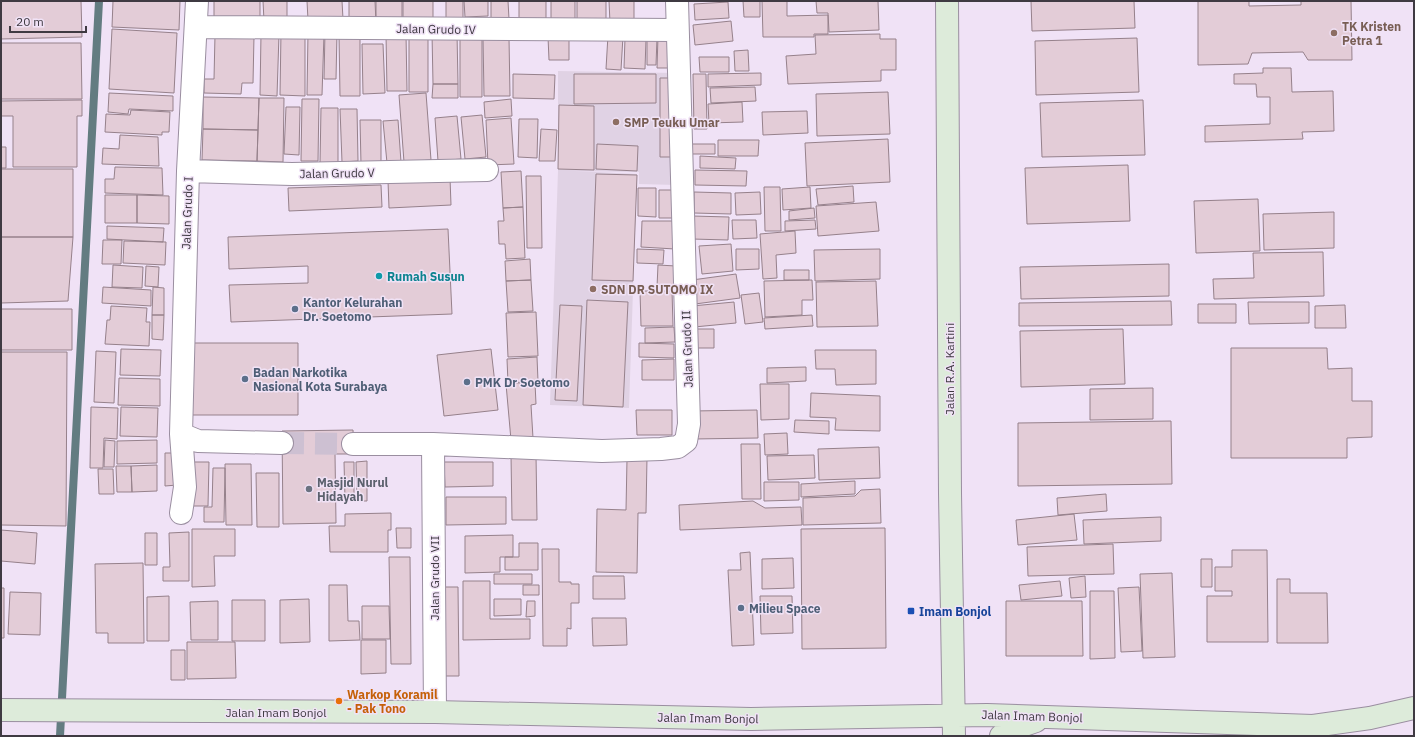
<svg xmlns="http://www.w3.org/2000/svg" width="1415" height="737" font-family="'IBM Plex Sans',sans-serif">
<rect width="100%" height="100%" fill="#f0e2f6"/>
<path fill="#e0d2e4" d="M558 71 675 73 676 185 639 184V172L575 171 637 174 629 408 550 405 558 171Z"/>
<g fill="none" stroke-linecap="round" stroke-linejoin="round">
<path stroke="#637c81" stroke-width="8" d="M60 736 99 1"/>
</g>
<path fill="#e3ccd7" stroke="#96818b" d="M1 1H81L82 37 1 39Z
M113 1H180L179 30 112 27Z
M214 1H260V19H214Z
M263 1H287V21H264Z
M307 1H342L343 19 308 20Z
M349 1H375L376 23 349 24Z
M376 1H402V18L376 19Z
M403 1H433V26H403Z
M446 1H463V21H446Z
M464 1H488V16L465 17Z
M491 1H508L509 19H491Z
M519 1H546V21H519Z
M551 1H575V19H551Z
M577 1H606V24L577 23Z
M609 1H634V23H610Z
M743 1H760V17H744Z
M762 1H787V16L828 15V34H814V37H763Z
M816 1H878L879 30 829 32 828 13H817Z
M1031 1H1134L1135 28 1032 31Z
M1198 1H1249V6L1301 5V1H1351L1352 60H1308L1303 52 1252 53 1248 64 1198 65Z
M728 2 729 18 695 20 694 4Z
M731 21 733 41 695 45 693 25Z
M112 29 177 33 174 93 109 89Z
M325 31 337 32 336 79H324Z
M281 32H305V96L280 95Z
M308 33 324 34 322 95H307Z
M409 33H428V92H409Z
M432 33H457L458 84H433Z
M261 34H279L277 96 260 95Z
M339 34H360V96H340Z
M386 34H406L407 91H387Z
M880 34V39H896V70H881V81L788 84 786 56 816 54 815 35Z
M215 35 254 36 253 83H242L241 94 204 93V79H214Z
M608 35 623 36 621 70 606 69Z
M460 36H482V97H460Z
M569 36V60H549L548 37Z
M658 36 674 37V68H657Z
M647 37 657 38 656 65H647Z
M483 38H509L510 96H484Z
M625 38 646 39 645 69 624 68Z
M1137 38 1139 92 1036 95 1035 41Z
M1 43H81L82 99H1Z
M362 44H383L385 93 363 94Z
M748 50 749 71H735L734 51Z
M699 57H729V72H700Z
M1263 68H1291L1292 92 1333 91 1334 131 1302 132 1303 139 1205 142V126L1270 124V97H1257L1256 84H1234V74L1263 73Z
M761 73V85L708 87V74Z
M513 74 555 75 554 99 513 98Z
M574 74H656V103L574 104Z
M693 74H706L707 129H694Z
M660 78H674V157H660Z
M433 84H458V98H432Z
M755 87 756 101 711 103 710 88Z
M888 92 890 134 817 136 816 94Z
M109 93 173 96V111L129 109 128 114 108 112Z
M426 93 431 160 404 162 399 95Z
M203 97 259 98 258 130 203 129Z
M259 98H284L283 162 257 161Z
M302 99H319L318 161H301Z
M511 99 512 116 485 118 484 102Z
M82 100V116H77V167H13V116H1V101Z
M1143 100 1145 155 1042 157 1040 103Z
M742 102 743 122 709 123 708 104Z
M559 105 594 106V170L558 169Z
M286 107H300L299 155 284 154Z
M321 108H338V164H320Z
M340 109H357L358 161 342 162Z
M131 110 170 112 169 132H162V135L105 132 106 114 130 115Z
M807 111 808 133 763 135 762 112Z
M482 115 486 157 465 159 461 117Z
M457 116 461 159 438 161 435 118Z
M511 118 514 164 488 165 486 120Z
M519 119H538L537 158 518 157Z
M360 120H381V164H361Z
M398 120 401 162 387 163 383 121Z
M203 129 258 130 257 161 202 160Z
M541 129 557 130 555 161H539Z
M120 135 158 137 159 166 102 164 103 148 119 149Z
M888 139 890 182 807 186 805 143Z
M718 140H759L758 156H718Z
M597 144 638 146 637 171 596 169Z
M689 144H715V154H689Z
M1 147H6V168H1Z
M700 156 736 158 735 169 700 168Z
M1128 165 1130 221 1027 224 1025 168Z
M115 167 162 168 163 195 105 193V179H114Z
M1 169H73V237H1Z
M695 170 747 171 746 186 695 185Z
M521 171 523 207 503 208 501 172Z
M596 174 637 175 633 281 592 280Z
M526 176H541L542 248H527Z
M450 178 451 205 389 208 388 181Z
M381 185 382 207 289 211 288 188Z
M853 186 854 202 818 205 816 189Z
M764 187H780L781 231H765Z
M810 187 811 208 783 210 782 189Z
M638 188H656V217L638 216Z
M659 190H676V218H659Z
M694 192 731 193V214L694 213Z
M760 192 761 214 736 215 735 193Z
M105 195H137V223H105Z
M137 195 169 196V224L137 223Z
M1258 199 1260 251 1196 253 1194 201Z
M876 202 879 231 818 236 816 206Z
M523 207 525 258 506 259 505 244H499L498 221H504L503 208Z
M814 208 815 218 789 220V211Z
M1334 212V248L1264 250 1263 214Z
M692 216 729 217 728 240 692 239Z
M732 220H756L757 238 733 239Z
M815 220 816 229 785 231V221Z
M642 221H676L675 249 641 247Z
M107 226 164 228 163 242 107 239Z
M448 229 452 314 231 322 229 285 308 283V266L229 269 228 237Z
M795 231 796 253 776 255 777 278 763 279 760 234Z
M1 237H73L68 301 1 303Z
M103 240H122L121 264H102Z
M124 241 166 242 165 265 123 263Z
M731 244 733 271 702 274 699 246Z
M637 249 664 250 663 264 637 263Z
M736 249H759V269L736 270Z
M880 249V279L815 281 814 250Z
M1323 252 1324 296 1214 299 1213 279 1254 278 1253 253Z
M530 259 531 280 506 281 505 261Z
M1169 264V296L1021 299 1020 267Z
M113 265 143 267 142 288 112 287Z
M658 265 676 266 675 288 657 287Z
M146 266 159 267 158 287 145 286Z
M784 270H809V280H784Z
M736 274 740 298 695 304 692 280Z
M531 280 533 311 508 312 506 281Z
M812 280 813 300H802V315L765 317 764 281Z
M876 281 878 326 817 327 816 282Z
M103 287 151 290V306L102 303Z
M153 287 164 288V315H152Z
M640 291H672L673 326H641Z
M759 293 763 322 745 324 741 295Z
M587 300 628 302 623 407 583 405Z
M1171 301 1172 325 1019 326V303Z
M734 302 736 323 694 327 692 306Z
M1248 302H1309V323L1249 324Z
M1198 304H1236V323H1198Z
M560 305 582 306 577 401 555 400Z
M1345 305 1346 328H1315V306Z
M111 306 147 308 146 322H150L149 346 105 344 107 320H110Z
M1 309H72V350H1Z
M536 312 538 356 508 357 506 313Z
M152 315H164L163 340 152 339Z
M812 315 813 326 765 329 764 318Z
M674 327 675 342 645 343V328Z
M697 329H714V348H697Z
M1123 329 1125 384 1021 387 1020 331Z
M191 343H298V415H192Z
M639 343 674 344V358L639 357Z
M1231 348H1327L1328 369 1352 368V401H1372V437L1347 438V458H1231Z
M121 349 161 350 160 376 120 375Z
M491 349 498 410 444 416 437 355Z
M815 350H876V384L836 385 835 369H816Z
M96 351 116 352 114 403 94 402Z
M1 352H67L66 526 1 525Z
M537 357 538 381 508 383 507 359Z
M674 359V380H642V360Z
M806 367V381L767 383V368Z
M119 378 160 379V406L118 405Z
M529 382V384L535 383 536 404 531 405 533 438 511 440 506 384Z
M760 384H789V419L761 420Z
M1153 388V419L1090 420V389Z
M811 393 880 396V431L835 430 836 418 810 417Z
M91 407 118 408 117 439 104 438 103 468H90Z
M121 407 158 408 157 437 120 436Z
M636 410H672V435H637Z
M757 410 758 438 693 439 692 411Z
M795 420 829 421V434L794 432Z
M1171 421 1172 484 1018 486V423Z
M353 430 354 454H335L336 523 283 524 282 431Z
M787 433 788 454 765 455 764 434Z
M105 440 115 441 114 467H104Z
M157 440V463L117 464V441Z
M741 444H760L761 499H742Z
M879 447 880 478 819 480 818 449Z
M165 453H178L177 485 165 486Z
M511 455H536L537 520H512Z
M814 455 815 478 768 480 767 456Z
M647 457 646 513H638L637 573 596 572 597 509 626 510 627 459Z
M367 461V501H357L356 462Z
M188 462H209L208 506H188Z
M344 462H354V497L345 498Z
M444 462H493V486L445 487Z
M225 464H251L252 525H226Z
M157 465V491L132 492 131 466Z
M116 466H131L132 492H117Z
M213 468H225L224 522H204V507H212Z
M98 469H113L114 494H99Z
M256 473H279V527H257Z
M855 481V494L801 497V484Z
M764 482H799V500L764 501Z
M880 489 881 523 803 525V498L855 496 861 490Z
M1106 494 1107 511 1058 515 1057 498Z
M446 497H506V524L446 525Z
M753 501 765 508 801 507 802 525 680 530 679 505Z
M391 513V530H388V552H330L329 526H345V514Z
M1074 514 1077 540 1018 545 1016 520Z
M1161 517V541L1084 544 1083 520Z
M396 528H411V548H397Z
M885 528 886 648 802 649 801 529Z
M192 529H235V556H214L215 586 192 587Z
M1 530 37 533 35 564 1 561Z
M189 532V581H163V567H170L169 533Z
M145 533H157V565H145Z
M513 535V557H500V572L465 573V536Z
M519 543H538V570H505V557H519Z
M1113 544 1114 574 1028 576 1027 547Z
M542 549H559V582H571V584H579V603H571V629L567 628V646H543Z
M1232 550H1267L1268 642H1207V596H1232V591H1215V567H1232Z
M750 552 754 645 732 646 728 570H741L740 553Z
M389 557H410L411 664H391Z
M793 558 794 588 762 589V559Z
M1201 559H1212V587H1201Z
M143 563 144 643H108V633H96L95 564Z
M1172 573 1175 657 1143 658 1140 574Z
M494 574H532V584H494Z
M593 576H624L625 599H593Z
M1085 576 1086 597 1071 598 1069 578Z
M1277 579H1290V593H1327L1328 643H1277Z
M463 581H490V619H530V639L463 640Z
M1060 581 1062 596 1021 600 1019 585Z
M329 585H347L348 621H359L360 640 329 641Z
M523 585H539V595H523Z
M438 587H458L459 676H439Z
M1139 587 1142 651 1121 652 1118 588Z
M1 588H4V638H1Z
M1090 591H1114L1115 658 1090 659Z
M10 592 41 593 40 635 8 634Z
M169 596V641H147V597Z
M760 596H792L793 633 761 634Z
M309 599 310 642 280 643V600Z
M494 599H521V615L494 616Z
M232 600H265V641H232Z
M218 601V640H191L190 602Z
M527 601H535V616L526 617Z
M1006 601H1082L1083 656H1006Z
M362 606H389L390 639H362Z
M592 618H626L627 645 593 646Z
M361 640H386V673L361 674Z
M187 642H235L236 678 187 679Z
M171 650H185V680H171Z"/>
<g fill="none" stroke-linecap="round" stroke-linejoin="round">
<path stroke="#cdc0d2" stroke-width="22" stroke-dasharray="22 11" stroke-linecap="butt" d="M282 443 353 444"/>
<defs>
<path id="street" d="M197 1 188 171 181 434 198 441 282 443
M196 27 676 30
M188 171 292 174 487 170
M181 434 185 487 181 513
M353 444H433L602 451 661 449 678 447 686 441 689 424 677 1
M433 444 435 712"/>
<path id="secondary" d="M947 1 950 493 954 736
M1 710 435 712 751 719 987 715 1313 726 1370 718 1414 708
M1001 736 1007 731 1036 721"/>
</defs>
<use href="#street" stroke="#9a8ea0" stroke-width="24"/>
<use href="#secondary" stroke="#9a8ea0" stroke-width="24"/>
<use href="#street" stroke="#fff" stroke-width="22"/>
<use href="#secondary" stroke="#ddebda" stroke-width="22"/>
</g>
<g fill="#8d6e63" stroke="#f0e2f6" stroke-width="1.5">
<circle cx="1334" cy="33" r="4"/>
<circle cx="616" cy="122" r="4"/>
<circle cx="593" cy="289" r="4"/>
</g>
<circle fill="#0f9aa8" stroke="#f0e2f6" stroke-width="1.5" cx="379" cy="276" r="4"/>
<g fill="#5c6f8a" stroke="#f0e2f6" stroke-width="1.5">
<circle cx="295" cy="309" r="4"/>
<circle cx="245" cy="379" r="4"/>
<circle cx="467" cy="382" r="4"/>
<circle cx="741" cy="608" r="4"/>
</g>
<circle fill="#6b7280" stroke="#f0e2f6" stroke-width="1.5" cx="309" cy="489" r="4"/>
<rect fill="#1a4fb4" stroke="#f0e2f6" stroke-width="1.5" x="907" y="607" width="8" height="8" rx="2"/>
<circle fill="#e8710a" stroke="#f0e2f6" stroke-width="1.5" cx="339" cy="701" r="4"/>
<g text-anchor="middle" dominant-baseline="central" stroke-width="3" stroke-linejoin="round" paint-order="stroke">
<g font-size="12" font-weight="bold" fill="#785e54" stroke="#f0e2f6" text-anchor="start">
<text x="1342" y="26">TK Kristen<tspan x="1342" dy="14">Petra 1</tspan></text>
<text x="624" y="122">SMP Teuku Umar</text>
<text x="601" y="289">SDN DR SUTOMO IX</text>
</g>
<g font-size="12" fill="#3f3a42" stroke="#f0e2f6">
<text transform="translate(436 29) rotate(1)">Jalan Grudo IV</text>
<text transform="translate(337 173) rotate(-1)">Jalan Grudo V</text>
<text transform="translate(187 213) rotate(-88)">Jalan Grudo I</text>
<text transform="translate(687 349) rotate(-92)">Jalan Grudo II</text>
<text transform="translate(949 369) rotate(-90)">Jalan R.A. Kartini</text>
<text transform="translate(434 578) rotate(-90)">Jalan Grudo VII</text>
<text x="276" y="712">Jalan Imam Bonjol</text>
<text transform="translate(1032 716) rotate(2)">Jalan Imam Bonjol</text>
<text transform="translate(708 718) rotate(1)">Jalan Imam Bonjol</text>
</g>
<g font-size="12" font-weight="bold" fill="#0d838f" stroke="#f0e2f6" text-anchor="start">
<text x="387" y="276">Rumah Susun</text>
</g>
<g font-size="12" font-weight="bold" fill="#4e5e75" stroke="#f0e2f6" text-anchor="start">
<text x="303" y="302">Kantor Kelurahan<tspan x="303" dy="14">Dr. Soetomo</tspan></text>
<text x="253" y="372">Badan Narkotika<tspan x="253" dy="14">Nasional Kota Surabaya</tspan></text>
<text x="475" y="382">PMK Dr Soetomo</text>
<text x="749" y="608">Milieu Space</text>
</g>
<g font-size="12" font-weight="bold" fill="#5b616d" stroke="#f0e2f6" text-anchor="start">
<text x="317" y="482">Masjid Nurul<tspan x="317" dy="14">Hidayah</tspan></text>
</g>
<g font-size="12" font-weight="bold" fill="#164399" stroke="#f0e2f6" text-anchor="start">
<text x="919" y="611">Imam Bonjol</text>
</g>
<g font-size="12" font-weight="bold" fill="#c56008" stroke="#f0e2f6" text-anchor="start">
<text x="347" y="694">Warkop Koramil<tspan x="347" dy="14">- Pak Tono</tspan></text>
</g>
</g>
<rect width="1415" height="737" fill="none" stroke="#3f3a42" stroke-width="4"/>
<path d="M10 26v6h76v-6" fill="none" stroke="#3f3a42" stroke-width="2"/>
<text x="16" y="26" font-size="12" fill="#3f3a42" stroke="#f0e2f6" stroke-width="3" paint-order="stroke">20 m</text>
</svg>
